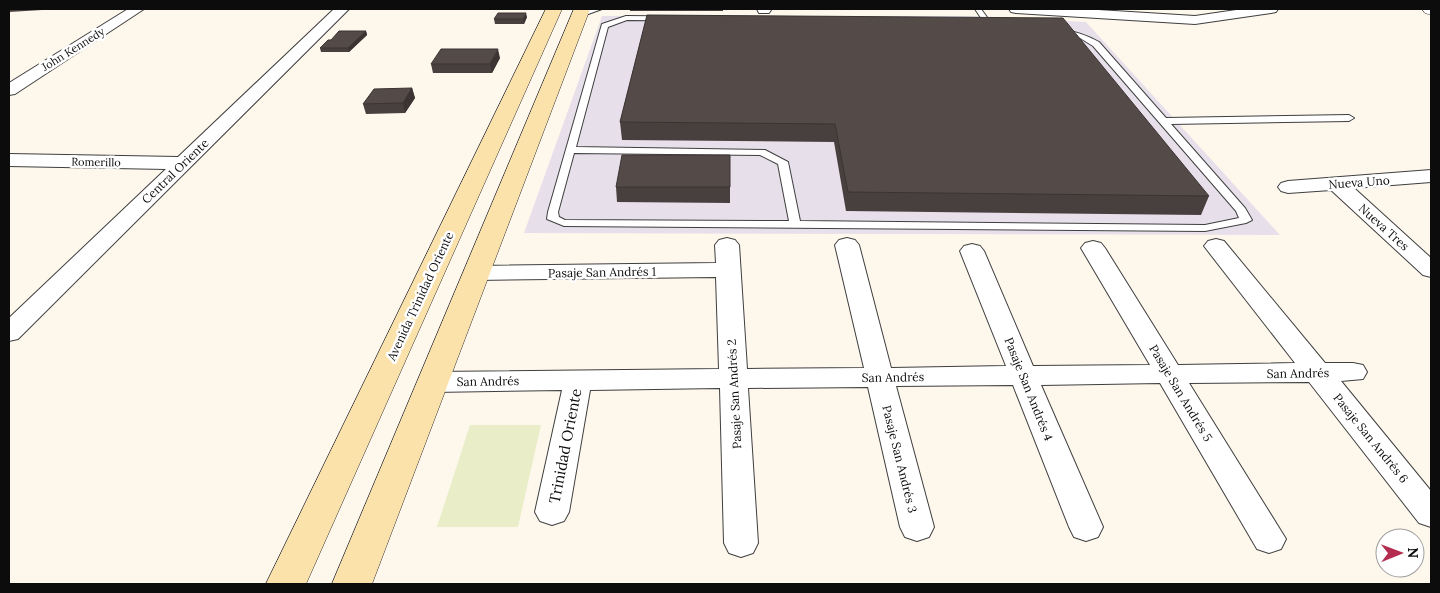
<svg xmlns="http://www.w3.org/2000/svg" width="1440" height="593" font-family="Lora,serif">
<rect width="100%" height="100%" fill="#fef7ec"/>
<path fill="#e7e0eb" d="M602 16H966L1086 22 1280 235 524 233Z"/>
<path fill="#e9eec9" d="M470 425H541L518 527H437Z"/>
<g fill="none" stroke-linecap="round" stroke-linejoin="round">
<defs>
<path id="service" d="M592 9H602L580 17 576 15Z
M975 9H981L992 24C1028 26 1067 24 1099 42L1166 118 1349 115 1354 118 1349 121 1171 124 1245 208 1252 220 1246 223 1205 231 564 226 547 219 548 212 602 24 626 16 857 18 875 24H985ZM627 20 856 22 874 28H990L1050 32 1080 38 1093 46 1236 211 1239 218 1205 225 800 221 788 162 765 150 576 147 608 27ZM574 153 760 155 778 164 789 221 565 220 559 217 558 212Z"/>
<path id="minor" d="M128 9H144L15 94 9 95V83Z
M334 9H349L18 339 9 341V318L166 169 9 166V154L178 157Z
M757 9H771V10L769 13H759Z
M1009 9H1082L1195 16 1243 9H1278L1276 12 1271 13 1195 24 1016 13 1011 12Z
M1431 170V182L1354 188 1431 258V277L1423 275 1331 190 1288 193 1281 191 1278 187 1281 183 1288 181Z
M727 238 735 240 739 245 747 369 864 368 835 245 839 240 847 238 855 240 859 245 891 368 1006 366 960 251 964 246 972 244 980 246 984 251 1033 366 1150 365 1081 248 1085 243 1093 241 1101 243 1105 248 1178 365 1295 363 1204 246 1208 241 1216 239 1224 241 1325 363H1353L1363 365 1367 372 1363 379 1341 381 1431 491V527L1419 523 1309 382 1189 383 1286 539 1281 549 1269 553 1257 549 1160 383 1041 385 1103 527 1098 537 1086 541 1074 537 1069 527 1013 385 896 386 934 527 929 537 917 541 905 537 900 527 868 387 748 388 758 543 753 553 741 557 729 553 724 543 720 388 590 390 569 512 564 521 552 525 540 521 535 512 562 390 433 392 423 389 419 382 423 375 433 372 719 369 716 277 476 280 467 278 464 273 467 268 476 266 716 263 715 245 719 240Z"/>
<path id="tertiary" d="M1422 9H1431V15L1425 13Z"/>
<path id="secondary" d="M546 9H562L306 584H266Z
M574 9H590L372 584H332Z"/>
</defs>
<use href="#service" stroke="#3f3f3f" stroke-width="2"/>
<use href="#minor" stroke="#3f3f3f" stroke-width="2"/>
<use href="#tertiary" stroke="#3f3f3f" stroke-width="1"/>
<use href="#secondary" stroke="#2e2e2e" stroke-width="1"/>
<use href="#service" fill="#fff" fill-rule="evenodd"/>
<use href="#minor" fill="#fff" fill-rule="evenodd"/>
<use href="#tertiary" fill="#fff" fill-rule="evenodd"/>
<use href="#secondary" fill="#fbe1aa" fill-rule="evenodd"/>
</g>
<path fill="#48403f" d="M9 9H43L42 10 9 12Z
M630 9H723V11H630Z
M647 15 1209 196 1201 215 846 211 834 142 622 140 620 122Z
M527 17 524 24H495L494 19Z
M366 31 367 35 349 52H321L320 48 331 40Z
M500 58 492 73H433L431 64Z
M412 88 415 98 405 113 366 114 363 104Z
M730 155V203L617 202 616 187Z"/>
<path fill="#3b3433" d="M526 13 527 17 524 24 523 19Z
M366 31 367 35 349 52 348 48Z
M498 49 500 58 492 73 490 64Z
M412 88 415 98 405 113 403 103Z"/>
<path fill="#544b49" stroke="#3b3433" d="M498 13H526L523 19H494Z
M647 15 1063 18 1209 196 848 192 835 124 620 122Z
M339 31H366L348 48H320L328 40H331Z
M441 49H498L490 64H431Z
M412 88 403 103 363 104 374 89Z
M622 155H730V187H616Z"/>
<g text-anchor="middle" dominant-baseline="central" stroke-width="5" stroke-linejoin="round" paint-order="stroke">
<g font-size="11" fill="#0c0c0c" stroke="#fff">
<text transform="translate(73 49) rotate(-32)">John Kennedy</text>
<text transform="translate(96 162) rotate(1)">Romerillo</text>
</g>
<g font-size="12" fill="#0c0c0c" stroke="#fff">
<text transform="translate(175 171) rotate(-44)">Central Oriente</text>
<text transform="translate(1359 182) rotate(-4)">Nueva Uno</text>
<text transform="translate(1384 227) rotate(42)">Nueva Tres</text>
<text transform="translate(602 272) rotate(-1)">Pasaje San Andrés 1</text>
<text transform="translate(420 296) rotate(-65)">Avenida Trinidad Oriente</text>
<text transform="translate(1298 373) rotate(-1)">San Andrés</text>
<text transform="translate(893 377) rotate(-1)">San Andrés</text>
<text transform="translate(488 381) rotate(-1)">San Andrés</text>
<text transform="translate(1029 389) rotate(68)">Pasaje San Andrés 4</text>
<text transform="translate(1181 393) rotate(59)">Pasaje San Andrés 5</text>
<text transform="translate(734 394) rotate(-93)">Pasaje San Andrés 2</text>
<text transform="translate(1371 438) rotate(51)">Pasaje San Andrés 6</text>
<text transform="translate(900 459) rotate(76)">Pasaje San Andrés 3</text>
</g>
<g font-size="15" fill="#0c0c0c" stroke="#fff">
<text transform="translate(565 446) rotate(-79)">Trinidad Oriente</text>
</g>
</g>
<rect width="1440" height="593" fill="none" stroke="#0c0c0c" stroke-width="20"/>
<g transform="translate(1400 553) rotate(89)"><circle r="24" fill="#ffffff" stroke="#9e9e9e"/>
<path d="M0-4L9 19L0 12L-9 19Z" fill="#b42c4f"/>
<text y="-8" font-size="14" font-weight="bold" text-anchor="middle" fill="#0c0c0c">N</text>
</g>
</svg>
